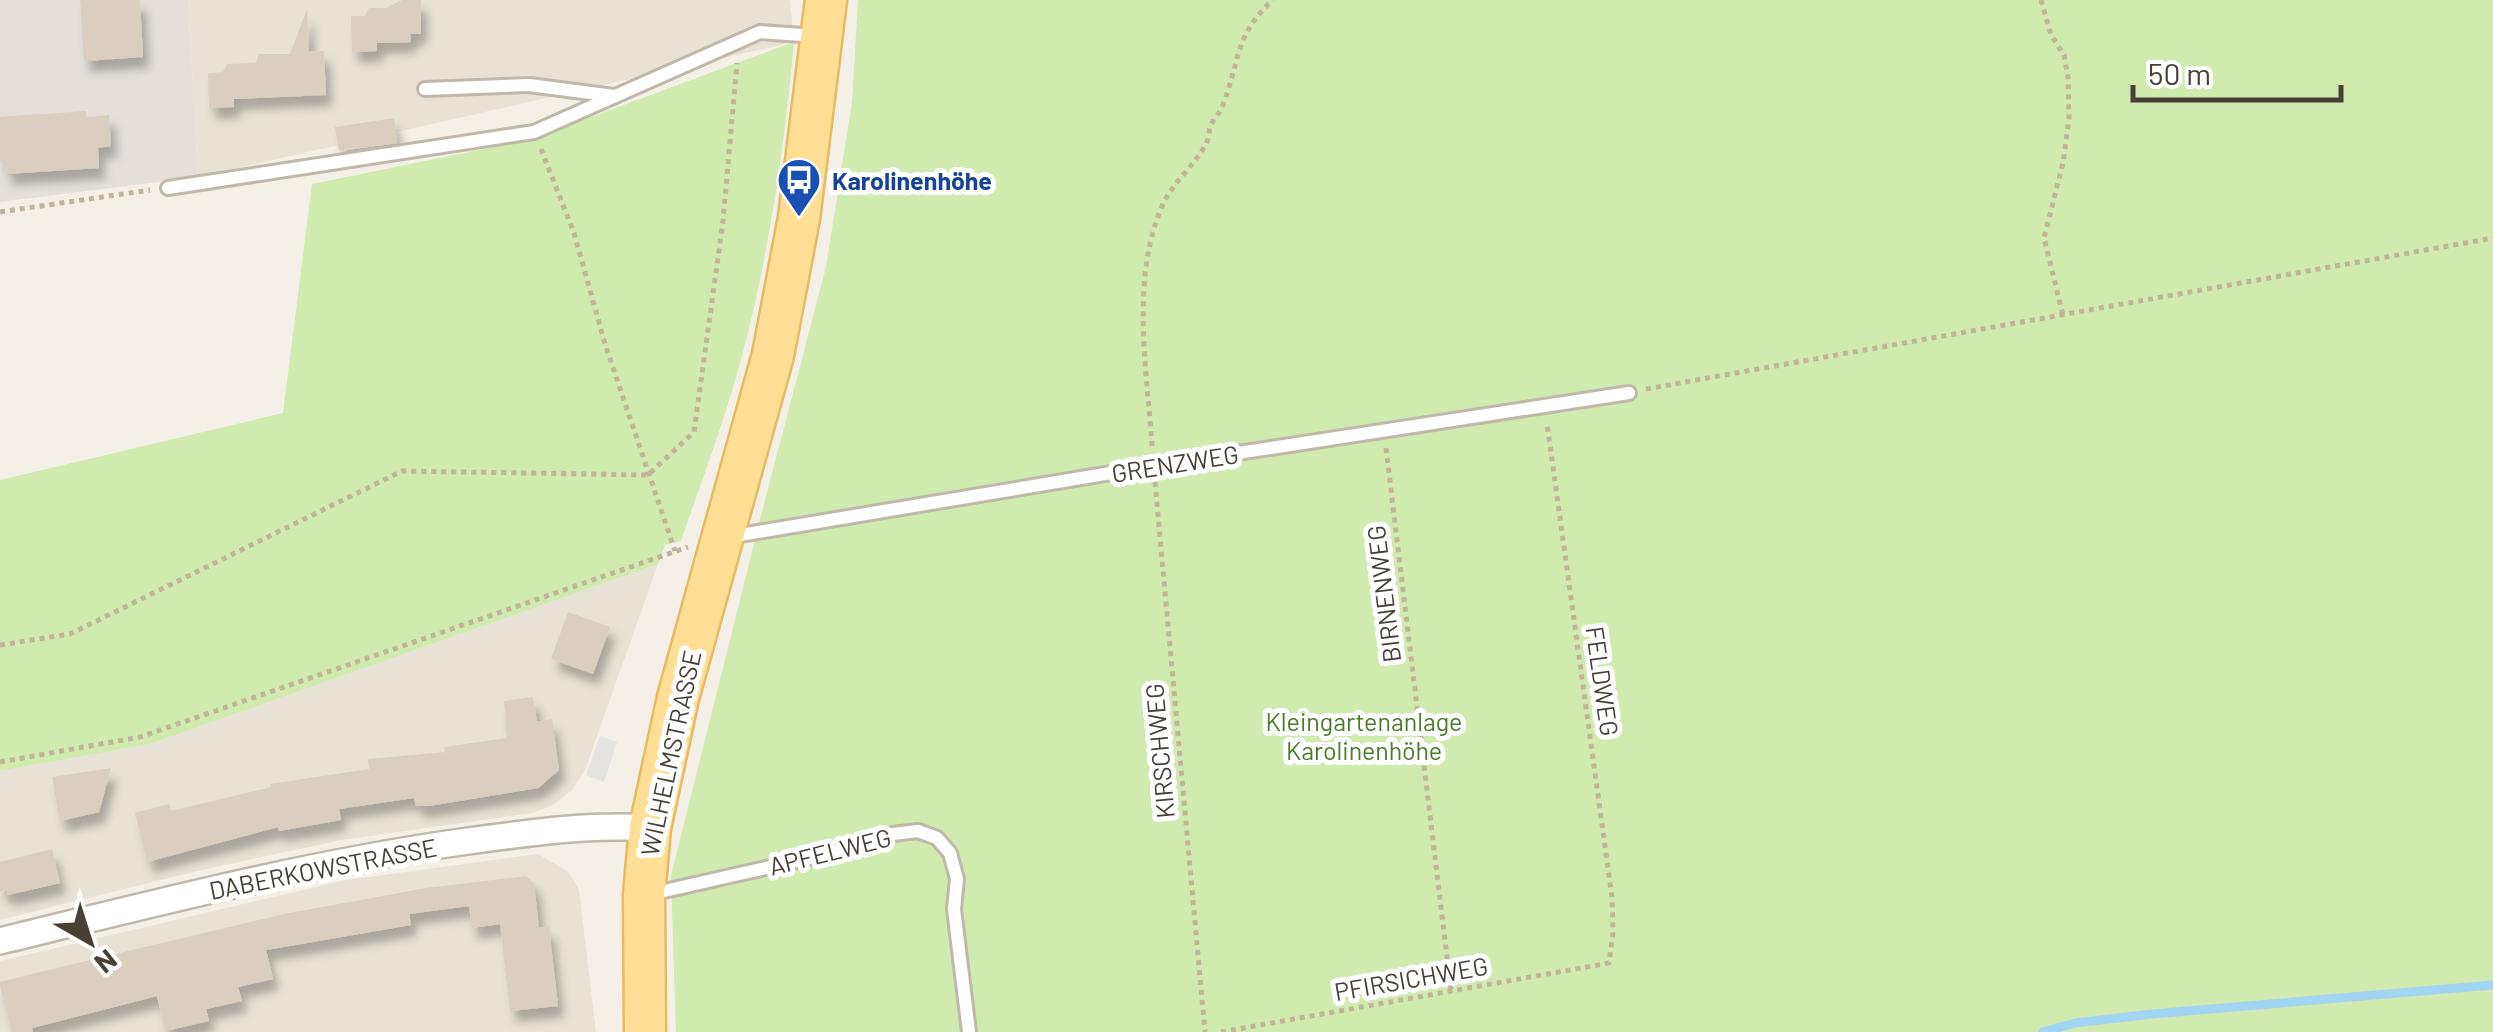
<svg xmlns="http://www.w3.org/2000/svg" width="2493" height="1032" font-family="Barlow,sans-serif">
<defs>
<filter id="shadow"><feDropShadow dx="6" dy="11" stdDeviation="5" flood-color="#0004"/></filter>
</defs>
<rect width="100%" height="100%" fill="#f4f0e8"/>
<path fill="#e8e2d6" d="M188 0H790L794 42 198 177Z
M658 564 585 770 571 791 553 805 532 813 342 840 197 871 0 920V771L150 744Z
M538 854 569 872 579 890 596 1032H0V961L346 880Z"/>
<path fill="#e4dfd9" d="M0 0H188L198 177 0 202Z"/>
<path fill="#d1eaaf" d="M858 0H2493V1032H676L671 875 755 540 1307 444 758 527 826 267 852 102Z
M794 42C785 140 771 240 747 337 730 406 704 474 681 541L665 545 658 564 150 744 0 771V480L283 413 312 184 529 140Z"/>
<path fill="#e5e3e0" d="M600 736 617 742 604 782 586 775Z"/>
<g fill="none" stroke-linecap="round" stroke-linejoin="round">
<path stroke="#a3d4f2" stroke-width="9" d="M2043 1032 2075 1023 2152 1014 2493 985"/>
</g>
<path fill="#d9cec0" filter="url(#shadow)" d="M80 0H140L143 57 84 61Z
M402 0H421V34H410L411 42 377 43V51L352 52 351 16H365L369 8H386Z
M307 9 309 51H324L326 95 234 99V107L209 108 208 73 223 72 227 64 256 63 259 54H290Z
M86 111V117L109 115 111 146 98 148 99 168 6 174 5 161H0V117Z
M394 118 397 143 339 151 335 127Z
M568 612 610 627 593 674 551 659Z
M533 697 537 722 552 719 559 770 538 788 429 806H416L414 798 339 809 341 820 279 831 278 827 147 862 135 813 169 804 171 811 271 787 270 784 369 769 368 759 445 752 444 747 507 738 504 701Z
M111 768 99 812 60 821 52 777Z
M52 849 60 883 8 895 7 890 0 892V862Z
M526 876 534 883 539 928 549 927 558 1006 510 1011 500 924 472 928 469 906 409 914 411 925 266 950 273 979 238 987 242 1001 206 1009 209 1021 170 1030 165 1029 157 996 32 1028 33 1032H12L0 986V982L40 972 284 914 426 888Z"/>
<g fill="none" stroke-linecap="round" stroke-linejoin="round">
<defs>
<path id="service" d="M425 89 529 85 614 96
M168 188 534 132 760 32 817 36
M728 537 1153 466 1629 393
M651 894 854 848 893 834 918 831 937 838 950 853 957 879 954 909 969 1032"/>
<path id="minor" d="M0 941C156 903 309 863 468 841 529 833 588 824 650 828"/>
<path id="primary" d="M645 1032 644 895 650 828 678 698 773 355 799 218 826 0"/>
</defs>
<use href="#service" stroke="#c0b8aa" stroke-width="18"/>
<use href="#minor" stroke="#c0b8aa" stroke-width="30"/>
<use href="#primary" stroke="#e7bb63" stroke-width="45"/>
<path stroke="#c2b39b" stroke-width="5" stroke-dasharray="5 5" stroke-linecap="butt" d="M2041 0 2051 35 2064 55 2068 77 2069 119 2063 163 2044 238 2063 315
M541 149 574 233 605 344 675 551
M0 212 150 190
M1646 389 2493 238
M1152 446C1147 369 1130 278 1163 204 1174 181 1196 164 1207 142 1209 137 1209 132 1210 127 1213 120 1219 114 1222 107 1240 63 1234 34 1273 0
M1386 448 1451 991
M1155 482 1205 1032
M0 645 70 634 402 471 648 475 694 432 723 221 737 63
M0 762 140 737 688 547
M1221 1032 1609 963 1613 933 1612 897 1547 423"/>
<use href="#service" stroke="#fff" stroke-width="12"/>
<use href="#minor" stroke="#fff" stroke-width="25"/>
<use href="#primary" stroke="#ffde96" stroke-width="40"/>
</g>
<defs>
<symbol id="bus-pin" viewBox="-11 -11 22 30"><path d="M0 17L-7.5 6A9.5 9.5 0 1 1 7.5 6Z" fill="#1a4fb4" stroke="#fff"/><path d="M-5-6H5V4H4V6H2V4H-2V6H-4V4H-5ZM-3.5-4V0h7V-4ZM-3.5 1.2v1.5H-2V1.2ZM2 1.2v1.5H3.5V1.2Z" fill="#fff"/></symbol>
</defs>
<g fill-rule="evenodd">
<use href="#bus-pin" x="774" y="155" width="50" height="68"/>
</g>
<g text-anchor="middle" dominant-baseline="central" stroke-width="10" stroke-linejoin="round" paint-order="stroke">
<g font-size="25" font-weight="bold" fill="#164399" stroke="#fff" text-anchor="start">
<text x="832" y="180">Karolinenhöhe</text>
</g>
<g font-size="25" fill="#484036" stroke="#fff">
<text transform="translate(1175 463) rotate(-9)">GRENZWEG</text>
<text transform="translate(1383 594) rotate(-97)">BIRNENWEG</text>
<text transform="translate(1603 681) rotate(82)">FELDWEG</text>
<text transform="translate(1159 751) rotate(-95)">KIRSCHWEG</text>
<text transform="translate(670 753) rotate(-78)">WILHELMSTRASSE</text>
<text transform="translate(830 851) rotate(-14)">APFELWEG</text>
<text transform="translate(323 868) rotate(-11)">DABERKOWSTRASSE</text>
<text transform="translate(1411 978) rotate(-10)">PFIRSICHWEG</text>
</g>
<g font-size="25" fill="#4a7c27" stroke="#fff">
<text x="1364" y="721">Kleingartenanlage<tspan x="1364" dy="29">Karolinenhöhe</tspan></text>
</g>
</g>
<g transform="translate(90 942) rotate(141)" stroke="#ffffff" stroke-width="8" paint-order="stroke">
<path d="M0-8L18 38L0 25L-18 38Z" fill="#484036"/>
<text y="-15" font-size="28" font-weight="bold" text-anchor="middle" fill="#484036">N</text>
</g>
<path d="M2133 85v15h208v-15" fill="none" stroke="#484036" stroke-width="5"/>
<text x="2148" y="85" font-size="30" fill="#484036" stroke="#ffffff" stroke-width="8" paint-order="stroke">50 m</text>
</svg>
